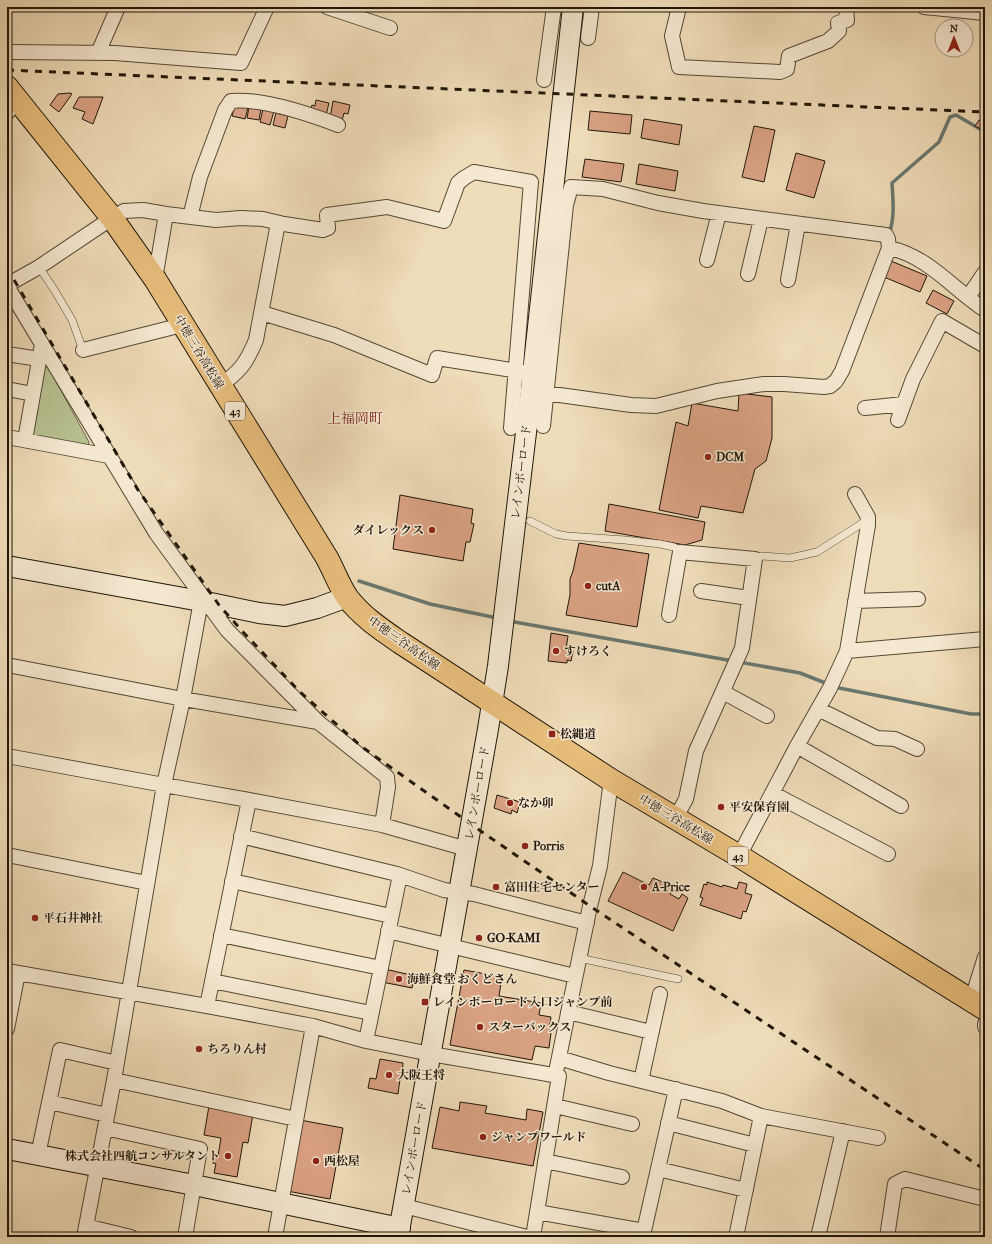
<svg xmlns="http://www.w3.org/2000/svg" width="992" height="1244" font-family="'IM FELL French Canon','Noto Serif JP',serif">
<rect width="100%" height="100%" fill="#efdcb8"/>
<filter id="stains"><feTurbulence type="fractalNoise" baseFrequency=".005" numOctaves="4"/><feColorMatrix values="0 0 0 0 .2 0 0 0 0 .09 0 0 0 0 .02 0 0 0 .5 -.17"/></filter>
<radialGradient id="worn" r=".72"><stop offset=".6" stop-color="#630" stop-opacity="0"/><stop offset="1" stop-color="#630" stop-opacity=".3"/></radialGradient>
<path fill="#b7c090" stroke="#6c6b4c" d="M43 364 47 365 89 442 88 446 30 436Z"/>
<g fill="none" stroke-linecap="round" stroke-linejoin="round">
<path stroke="#697870" stroke-width="3.5" d="M889 234C895 218 893 200 892 183L939 142 950 117 956 115 985 132
M359 581 430 604 497 618
M509 621 733 661
M739 662 800 673 828 684
M834 687 971 714H985"/>
</g>
<path fill="#daa284" stroke="#201609" d="M70 93 72 94 59 112 50 105 58 94Z
M79 97H103L93 124 82 119 85 112 73 108Z
M316 100 329 103 326 115 310 111 312 105 315 106Z
M333 101 350 105 348 114 344 113 342 121 330 118Z
M235 105 248 108 245 119 232 116Z
M249 107 261 109 259 120 247 118Z
M263 109 274 111 270 125 260 122Z
M590 111 632 115 630 134 588 130Z
M276 113 288 116 285 128 273 125Z
M644 119 682 125 679 145 641 138Z
M979 120 985 124 983 130 975 126Z
M754 126 775 130 764 182 742 177Z
M796 153 825 161 814 198 786 190Z
M585 159 624 164 621 182 582 177Z
M639 164 678 171 675 191 636 184Z
M891 261 927 276 920 292 884 277Z
M933 290 954 301 947 314 926 303Z
M739 393 772 397V438L766 461 755 469 743 513 701 506 698 518 659 510 676 422 688 426 692 403 738 411Z
M400 495 473 509 471 523 474 524 470 542H466L463 561 393 549Z
M609 504 705 522 702 540 685 545 605 531Z
M579 543 649 554 637 627 566 615 570 595V579L573 571Z
M551 633 568 636 566 650 573 651 571 661 567 660V663L548 661Z
M497 795 520 802 517 813 512 810 511 814 494 808Z
M623 872 649 885 653 878 674 887 670 894 679 899 682 894 688 898 673 931 608 901Z
M707 882 722 887 723 885 737 889 739 882 747 884 745 893 752 895 746 912 743 911 741 919 700 905 703 898 700 897 704 884 707 885Z
M385 969 415 976 412 988 382 982Z
M464 970 502 977 499 996 541 1003 539 1015 551 1017 549 1032 551 1033 549 1048 535 1046 532 1060 450 1045Z
M380 1059 403 1063 402 1079H400L398 1094 368 1088 370 1078 376 1079Z
M460 1102 487 1106 485 1113 526 1120 527 1109 543 1112 533 1166 432 1148 440 1107 459 1111Z
M209 1106 253 1114 248 1143 243 1142 237 1177 214 1173 216 1164 213 1163 214 1155 218 1156 221 1138 204 1135Z
M300 1120 343 1128 330 1199 287 1191Z"/>
<g fill="none" stroke-linecap="round" stroke-linejoin="round">
<defs>
<path id="lane" d="M39 267 55 291 72 320 83 350
M530 521 556 534 567 536 625 540 660 544 674 547 680 552
M755 559 761 556 790 558 817 552 861 524 867 518
M579 958 678 979"/>
<path id="street" d="M327 7 390 28
M679 7 672 36 679 67 780 72 787 69 789 56 828 41 839 31 838 23 847 20 846 7
M924 7 985 13
M588 38 592 7
M7 52 115 53 241 63 267 7
M98 53 118 7
M544 80 554 7
M7 113 17 100
M190 217 200 177 225 110 231 101C262 98 309 114 338 125
M889 248C928 256 953 289 985 310
M707 260 719 213
M748 274 761 219
M155 279 166 214
M788 280 798 224
M7 285 39 267 112 218 124 211 143 210 166 214 216 220 241 218 263 219 284 224 323 230 328 228 327 215 387 207 444 221 458 183 464 178 474 172 531 182 511 428
M7 286 156 533 227 630 318 722 387 777 388 787 382 825
M968 297 985 272
M262 313 334 335 432 375 437 358 524 372
M83 350 182 325
M7 354 39 359
M220 386C240 371 246 364 256 340L278 223
M7 389 33 394
M531 391 631 405 656 406 717 391 764 384H784L824 387 830 386 836 381 842 371 889 248 888 239 886 235 703 211 658 203 603 189 571 187 566 205 543 426
M865 408 904 404
M898 420 913 379 942 321 985 346
M7 437 109 456
M25 440 42 344
M701 591 749 598
M855 601 918 599
M669 615 680 552 755 559 742 648 696 751 686 799 675 819
M847 651 985 639
M7 665 183 699 318 722
M723 692 767 716
M818 709 877 738 895 739 917 749
M797 746 901 806
M7 756 164 785 249 800 382 825 467 849
M772 793 888 854
M241 836 397 874 444 890 474 894 587 923
M7 855 147 883
M739 856 797 746 830 688 847 651 868 525V517L855 494
M232 881 391 916
M388 931 575 976
M221 935 381 968
M7 971 207 1006 313 1026 366 1041 431 1054 559 1076 533 1237
M212 981 371 1013
M970 999 975 989 985 957
M207 1006 249 800
M568 1012 651 1032
M985 1024V1027
M7 1029 18 973
M366 1041 400 875
M559 1058 609 1073 722 1101 761 1116 878 1138
M557 1067 590 906 600 866 611 780
M114 1080 296 1119
M641 1081 660 994
M49 1102 107 1115
M555 1106 632 1124
M668 1123 755 1145
M105 1128 200 1149 185 1237
M38 1155 60 1050 117 1063
M545 1161 622 1177
M658 1169 746 1190
M404 1206 527 1237
M537 1212 644 1231 676 1089
M86 1226 131 1237
M84 1237 114 1080 164 785 183 699 201 601
M275 1237 313 1026
M736 1237 761 1116
M818 1237 843 1131
M887 1237 895 1184 905 1179 985 1199"/>
<path id="secondary" d="M7 566 206 602 259 613 285 616 317 608 347 597
M7 1149 194 1185 400 1228
M398 1237 488 729 498 666 531 391 573 7"/>
<path id="primary" d="M7 87 112 218 155 279 327 558C334 571 339 585 347 597 361 616 382 630 401 643L611 780 739 856 985 1009"/>
</defs>
<use href="#lane" stroke="#544835" stroke-width="8"/>
<use href="#street" stroke="#544835" stroke-width="16"/>
<use href="#secondary" stroke="#201609" stroke-width="22"/>
<use href="#primary" stroke="#201609" stroke-width="24"/>
<use href="#lane" stroke="#f5e8d1" stroke-width="7"/>
<use href="#street" stroke="#f5e8d1" stroke-width="14"/>
<use href="#secondary" stroke="#f5e8d1" stroke-width="20"/>
<use href="#primary" stroke="#e8be7c" stroke-width="22"/>
<path stroke="#201609" stroke-width="3" stroke-dasharray="7 7" stroke-linecap="butt" d="M7 70 985 112
M7 268 138 490 219 605 243 632 300 692 362 747 485 834 590 906 985 1170"/>
</g>
<g fill="#8f2418" stroke="#f5e8d1" stroke-width="1.5">
<circle cx="708" cy="457" r="4"/>
<circle cx="432" cy="530" r="4"/>
<circle cx="588" cy="586" r="4"/>
<circle cx="556" cy="651" r="4"/>
<rect x="548" y="730" width="8" height="8" rx="2"/>
<circle cx="510" cy="803" r="4"/>
<circle cx="721" cy="807" r="4"/>
<circle cx="525" cy="846" r="4"/>
<circle cx="496" cy="887" r="4"/>
<circle cx="644" cy="887" r="4"/>
<circle cx="35" cy="918" r="4"/>
<circle cx="479" cy="938" r="4"/>
<circle cx="399" cy="979" r="4"/>
<rect x="421" y="998" width="8" height="8" rx="2"/>
<circle cx="480" cy="1027" r="4"/>
<circle cx="199" cy="1049" r="4"/>
<circle cx="389" cy="1075" r="4"/>
<circle cx="483" cy="1137" r="4"/>
<circle cx="228" cy="1156" r="4"/>
<circle cx="316" cy="1161" r="4"/>
</g>
<g text-anchor="middle" dominant-baseline="central" stroke-width="3" stroke-linejoin="round" paint-order="stroke">
<g fill="#f5e8d1" stroke="#605545" stroke-width="1">
<rect x="225" y="402" width="20" height="18" rx="3"/>
<rect x="728" y="847" width="20" height="18" rx="3"/>
</g>
<g font-size="11" font-weight="bold" fill="#201609">
<text x="235" y="411">43</text>
<text x="738" y="856">43</text>
</g>
<g font-size="12" fill="#201609" stroke="#f5e8d1">
<text transform="translate(199 352) rotate(59)">中徳三谷高松線</text>
<text transform="translate(521 472) rotate(-83)">レインボーロード</text>
<text transform="translate(404 643) rotate(35)">中徳三谷高松線</text>
<text transform="translate(477 793) rotate(-80)">レインボーロード</text>
<text transform="translate(676 819) rotate(31)">中徳三谷高松線</text>
<text transform="translate(414 1148) rotate(-80)">レインボーロード</text>
</g>
<g font-size="12" font-weight="bold" fill="#201609" stroke="#f5e8d1" text-anchor="start">
<text x="716" y="457">DCM</text>
<text x="424" y="530" text-anchor="end">ダイレックス</text>
<text x="596" y="586">cutA</text>
<text x="564" y="651">すけろく</text>
<text x="560" y="734">松縄道</text>
<text x="518" y="803">なか卯</text>
<text x="729" y="807">平安保育園</text>
<text x="533" y="846">Porris</text>
<text x="504" y="887">富田住宅センター</text>
<text x="652" y="887">A-Price</text>
<text x="43" y="918">平石井神社</text>
<text x="487" y="938">GO-KAMI</text>
<text x="407" y="979">海鮮食堂 おくどさん</text>
<text x="433" y="1002">レインボーロード入口ジャンプ前</text>
<text x="488" y="1027">スターバックス</text>
<text x="207" y="1049">ちろりん村</text>
<text x="397" y="1075">大阪王将</text>
<text x="491" y="1137">ジャンプワールド</text>
<text x="220" y="1156" text-anchor="end">株式会社四航コンサルタント</text>
<text x="324" y="1161">西松屋</text>
</g>
<g font-size="14" fill="#7a1f14" stroke="#f5e8d1">
<text x="355" y="418">上福岡町</text>
</g>
</g>
<rect width="992" height="1244" fill="none" stroke="#efdcb8" stroke-width="24"/>
<rect x="8" y="8" width="976" height="1228" fill="none" stroke="#201609" stroke-width="2"/>
<rect x="12" y="12" width="968" height="1220" fill="none" stroke="#201609"/>
<g transform="translate(954 38)"><circle r="19" fill="#f5e8d1" stroke="#a09481"/>
<path d="M0-3L7 15L0 10L-7 15Z" fill="#8f2418"/>
<text y="-6" font-size="11" font-weight="bold" text-anchor="middle" fill="#201609">N</text>
</g>
<rect width="100%" height="100%" filter="url(#stains)"/>
<rect width="100%" height="100%" fill="url(#worn)"/>
</svg>
